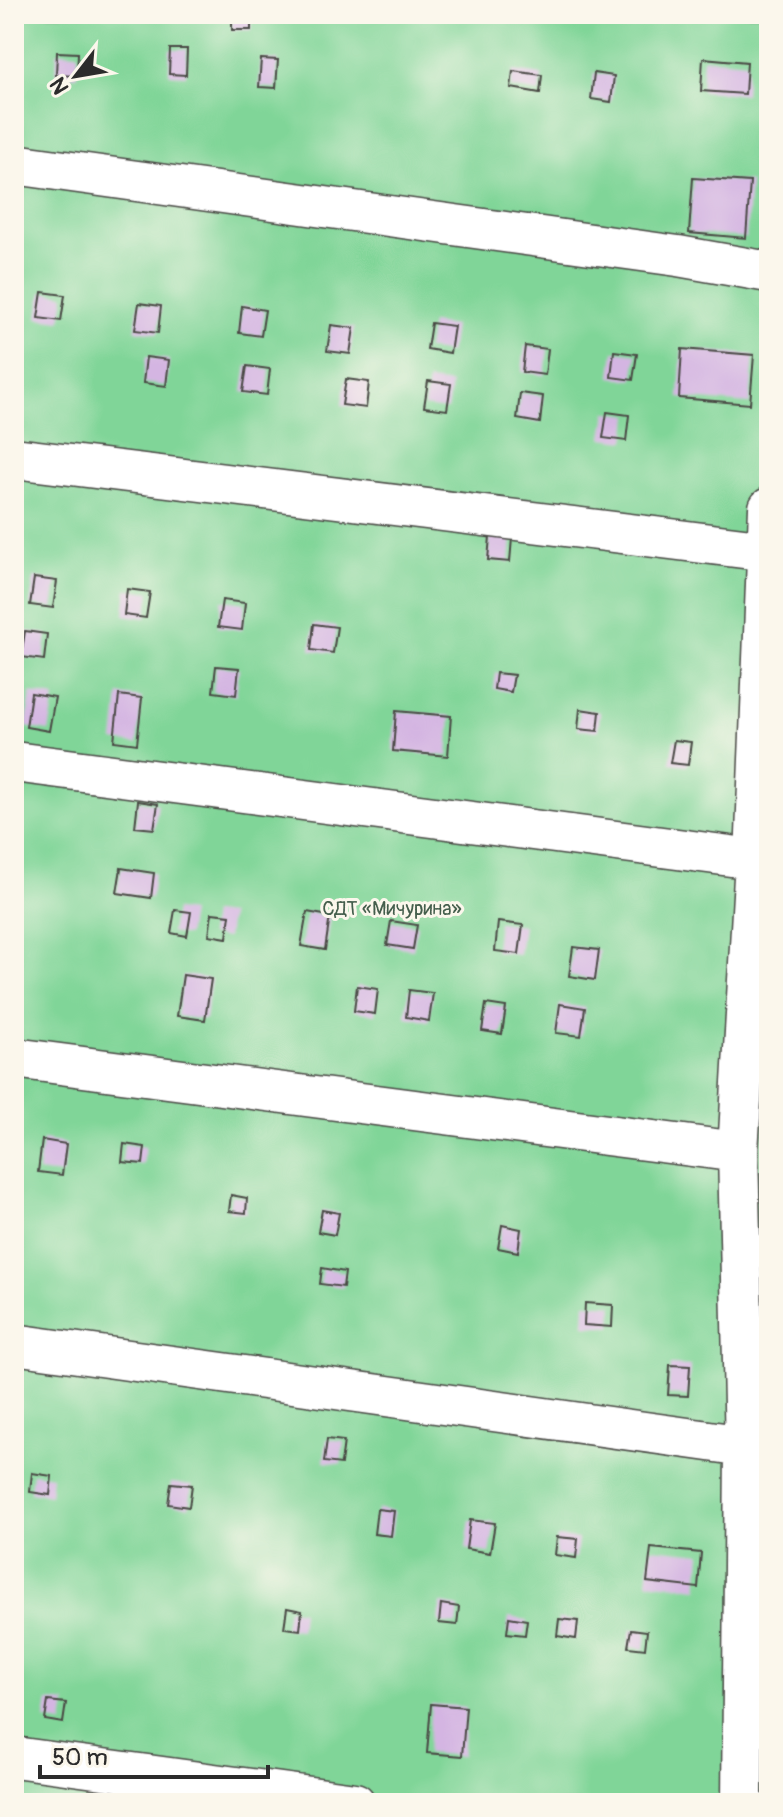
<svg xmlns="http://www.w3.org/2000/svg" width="783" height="1817" font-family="Pangolin,sans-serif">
<rect width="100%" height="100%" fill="#fbf7ec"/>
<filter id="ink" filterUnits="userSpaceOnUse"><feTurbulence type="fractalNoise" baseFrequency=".0125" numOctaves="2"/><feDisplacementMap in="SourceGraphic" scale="16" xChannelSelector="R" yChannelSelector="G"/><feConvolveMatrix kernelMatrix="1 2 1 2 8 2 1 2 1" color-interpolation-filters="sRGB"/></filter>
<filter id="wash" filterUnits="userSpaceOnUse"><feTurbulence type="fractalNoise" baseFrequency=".006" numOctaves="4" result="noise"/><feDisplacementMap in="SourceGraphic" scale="32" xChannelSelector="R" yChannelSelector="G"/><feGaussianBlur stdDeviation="1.8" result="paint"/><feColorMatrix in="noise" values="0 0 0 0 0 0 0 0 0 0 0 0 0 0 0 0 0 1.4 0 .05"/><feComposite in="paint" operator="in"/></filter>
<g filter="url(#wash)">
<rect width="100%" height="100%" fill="#f2ebd3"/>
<path fill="#80d598" stroke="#568062" stroke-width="2" d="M14 14H769V1803H14Z"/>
<g id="blocks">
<path fill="#d4b5e2" d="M232 14H251V30H232Z
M170 49H187L186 75 169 74Z
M57 52 78 53 77 76 56 75Z
M703 58 747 62 745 94 701 91Z
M261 59 278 60 276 88 259 87Z
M513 71 542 75 540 93 511 88Z
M594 73 614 76 611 102 591 99Z
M693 178 750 182 746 238 689 233Z
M42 292 65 295 61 321 38 318Z
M139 303 161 306 158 333 135 330Z
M242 306 265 310 261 336 239 333Z
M431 323 454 326 450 353 427 349Z
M331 325 354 328 350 354 327 351Z
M525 346 548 349 545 375 522 372Z
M682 349 754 355 750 404 679 398Z
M614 351 637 354 633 380 611 377Z
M146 357 169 360 166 386 143 383Z
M247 366 270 369 267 395 243 392Z
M346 379 369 382 366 408 342 405Z
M428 381 451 384 447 410 424 407Z
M520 393 543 396 540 423 517 419Z
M607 412 629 415 626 441 603 438Z
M490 536 512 538 510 562 488 560Z
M34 578 57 581 53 608 30 605Z
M127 589 150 592 146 618 124 615Z
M222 600 245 603 242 630 218 627Z
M314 624 337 627 333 653 311 650Z
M25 631 47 634 44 660 21 657Z
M216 666 239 668 236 695 213 692Z
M496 673 514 675 511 692 494 689Z
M31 693 55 697 49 731 26 727Z
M119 695 142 698 137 744 114 741Z
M580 709 600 712 598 731 578 729Z
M396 711 451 716 448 756 393 751Z
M674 740 691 742 688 765 670 763Z
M138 801 158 804 154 829 135 827Z
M121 868 154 873 151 898 117 893Z
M175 910 191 912 187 936 171 933Z
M307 912 330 916 325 950 301 946Z
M212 913 230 915 227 938 209 935Z
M391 921 417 925 413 949 387 945Z
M498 922 523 925 519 954 495 951Z
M573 947 599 950 595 980 569 976Z
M183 975 211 979 205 1020 177 1016Z
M357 986 378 989 375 1014 354 1011Z
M409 990 433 993 429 1021 406 1017Z
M486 1004 506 1007 502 1034 482 1031Z
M560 1004 585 1008 581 1036 556 1033Z
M42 1140 66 1144 62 1175 38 1172Z
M124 1144 145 1147 143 1164 122 1162Z
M231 1195 247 1198 246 1213 229 1211Z
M322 1210 339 1213 335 1235 318 1232Z
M502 1225 521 1229 518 1252 498 1248Z
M322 1268 345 1272 343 1287 320 1284Z
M585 1303 613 1305 612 1327 584 1325Z
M670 1365 690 1366 688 1396 668 1395Z
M327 1439 344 1441 341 1464 324 1462Z
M32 1473 52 1476 50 1495 30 1492Z
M171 1483 192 1485 189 1507 168 1504Z
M377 1509 394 1511 391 1536 374 1534Z
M470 1520 495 1523 490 1553 466 1549Z
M557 1537 578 1539 576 1558 555 1555Z
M651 1548 701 1553 698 1588 647 1582Z
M441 1604 459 1607 457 1625 439 1623Z
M287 1608 302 1611 300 1630 284 1628Z
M509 1617 527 1620 525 1635 507 1633Z
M559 1619 578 1621 576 1639 557 1636Z
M631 1629 647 1631 645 1649 628 1647Z
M48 1701 66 1703 63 1723 45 1720Z
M431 1704 466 1707 462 1756 427 1753Z"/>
</g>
</g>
<g filter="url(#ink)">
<use href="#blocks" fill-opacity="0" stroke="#494844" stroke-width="2"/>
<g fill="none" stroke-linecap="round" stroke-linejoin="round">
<defs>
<path id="minor" d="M14 164 678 256 769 272
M14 458 768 551
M14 762 769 861
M14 1058 738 1152
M14 1344 745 1446
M14 1757 355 1803
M742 1803 745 1446 738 1152 755 860 769 508"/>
</defs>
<use href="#minor" stroke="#494844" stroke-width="43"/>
<use href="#minor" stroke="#fff" stroke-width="40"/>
</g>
</g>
<g text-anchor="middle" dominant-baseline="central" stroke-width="6" stroke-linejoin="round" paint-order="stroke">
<g font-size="20" fill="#445e4c" stroke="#fbf7ec">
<text x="392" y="908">СДТ «Мичурина»</text>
</g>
</g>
<rect width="783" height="1817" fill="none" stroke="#fbf7ec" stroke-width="48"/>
<g transform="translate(76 76) rotate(239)" stroke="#fbf7ec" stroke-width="6" paint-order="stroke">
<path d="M0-6L14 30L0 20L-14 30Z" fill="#2b2b2b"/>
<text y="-12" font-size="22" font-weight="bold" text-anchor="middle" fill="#2b2b2b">N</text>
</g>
<path d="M40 1765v12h228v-12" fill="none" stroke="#2b2b2b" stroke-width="4"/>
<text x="52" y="1765" font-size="24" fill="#2b2b2b" stroke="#fbf7ec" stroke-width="6" paint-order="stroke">50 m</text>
</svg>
